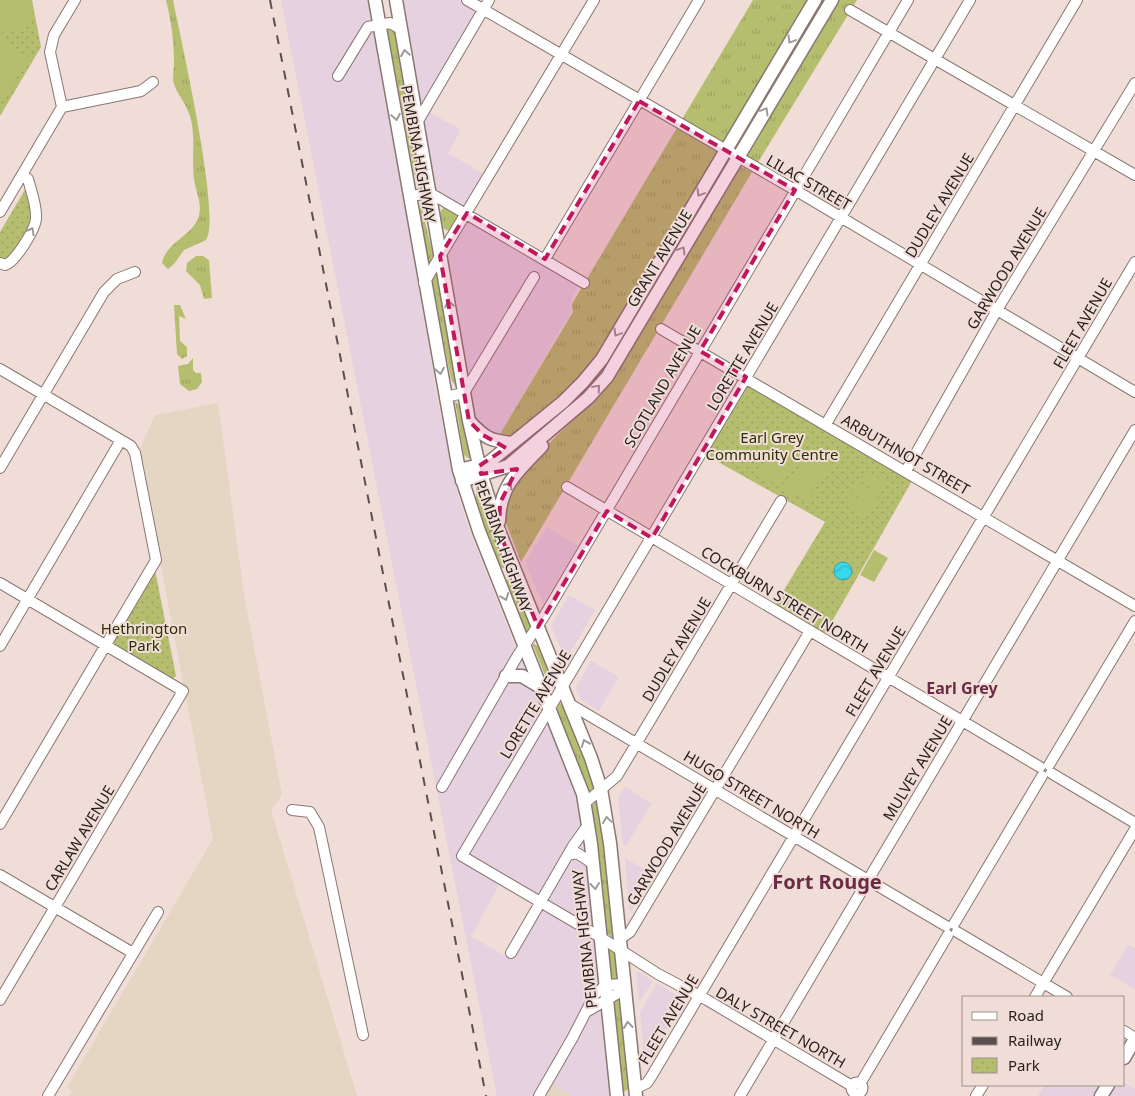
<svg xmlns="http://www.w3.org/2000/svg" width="1135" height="1096" font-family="'Noto Sans',sans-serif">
<defs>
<pattern id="grass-tufts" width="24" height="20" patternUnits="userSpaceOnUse" patternTransform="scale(1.25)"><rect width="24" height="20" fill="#b5be6f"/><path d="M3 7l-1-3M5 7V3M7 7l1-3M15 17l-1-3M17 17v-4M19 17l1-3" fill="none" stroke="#9ca360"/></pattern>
<pattern id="park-dots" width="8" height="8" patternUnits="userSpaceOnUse" patternTransform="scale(1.25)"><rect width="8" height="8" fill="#b5be6f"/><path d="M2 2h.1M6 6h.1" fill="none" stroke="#9ca360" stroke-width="1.8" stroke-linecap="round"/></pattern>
<pattern id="water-waves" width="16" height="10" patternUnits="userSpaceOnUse" patternTransform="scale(1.25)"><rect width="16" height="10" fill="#39d7ec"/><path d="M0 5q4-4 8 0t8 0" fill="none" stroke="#32b8ca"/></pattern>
</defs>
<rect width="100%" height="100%" fill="#f0ddd7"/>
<path fill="#e6d1e0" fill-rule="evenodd" d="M281 0H368L396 147 439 408 457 492 468 526 518 654 524 645 579 778 617 1096H571L548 1080 539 1096H497ZM502 880 541 903 508 958 471 936Z
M396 0H467L484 10 418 121Z
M428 111 461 130 448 153 487 176 466 209 436 190 424 119Z
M468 222H473L578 286 571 301 572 310 497 439 478 424 476 419 448 253Z
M547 527 578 546 543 604 525 562Z
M569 595 595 610 566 660 551 626Z
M591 661 619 677 599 711 581 700 576 688Z
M625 786 651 804 626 846 623 844 618 797Z
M625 858 653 874 631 911 629 910Z
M1128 945 1135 948V989L1110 975Z
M639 972 653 981 639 1003 636 973Z
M657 983 684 1000 651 1056 644 1052 640 1012Z
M1124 1082 1135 1089V1096H1038L1045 1085H1124Z"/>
<path fill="#e4d6c3" d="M218 403 244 594 282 795 271 810 357 1096H69L72 1090 67 1087 213 839 139 451 155 415Z
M548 1080 571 1096H539Z"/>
<path fill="url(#grass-tufts)" d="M166 0H173C180 35 222 219 206 240L184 250 174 264 168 269 162 263C166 242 193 236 199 216 202 202 196 193 194 179 191 157 197 131 188 111 184 100 175 92 173 80 173 74 174 67 174 61 174 40 171 20 166 0Z
M753 0H810L603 347 572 388 513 437 497 439 573 312 572 304Z
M820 0H825L752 124 770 83Z
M836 0H857L757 164 746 155Z
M387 27 395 30 397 36 422 186 414 174Z
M723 165 725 166 724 169 597 381 505 462 493 467 571 401Z
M740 166 752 172 521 562 504 518 506 496 544 448 601 393Z
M421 205 434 259 428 268 419 211Z
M444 207 458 213V216L449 231 443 228 440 212Z
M196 256H203L209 260 212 298 204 299 200 285 186 271 187 263Z
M436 268 457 385H455L451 379 431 278Z
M174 305H180L186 319 179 316 180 341 187 347V356L182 359 177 354Z
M193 358V370L196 373H201L202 382 197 389 189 391 180 384 178 366 188 364Z
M455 401 462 408 471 458H468L464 455Z
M477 483 512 572 498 566 475 507Z
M502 577 513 583 531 628 526 635Z
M532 643 543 649 557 685 547 680Z
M558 703 566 707 597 787 588 795 557 714Z
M599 795 616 942 607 933 592 806Z
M606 946 617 953 619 982 609 980Z
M619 998 631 1087 621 1094 612 1002Z"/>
<path fill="url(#park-dots)" d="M0 0H32L41 47 0 116Z
M26 188C36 227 32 224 11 258L6 261 0 259V232Z
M748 383 913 479 825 634 775 605 825 522 706 455Z
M155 570 176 676 171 680 115 646 113 641Z"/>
<path fill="#b5be6f" d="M0 0H31L33 13 21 28 0 33Z
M0 42H4L29 57 4 97 0 99Z
M786 429 807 442 780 487 759 474Z
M812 445 834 458 807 502 786 489Z
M865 470 886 483 880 493 859 480Z
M858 482 879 495 873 505 851 492Z
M850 494 872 507 866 517 844 504Z
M874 550 888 558 874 582 860 575Z"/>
<path fill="url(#water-waves)" stroke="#33a0ae" d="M834 571a9 9 0 1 1 18 0a9 9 0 1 1-18 0Z"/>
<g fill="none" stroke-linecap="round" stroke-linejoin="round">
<defs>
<path id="minor" d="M467 0 795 190 1135 392
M850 10 1135 175
M338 76 368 27 390 23 401 29
M62 107 50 52 54 35 75 0
M62 107 141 91 153 82
M418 121 489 0
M411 196 430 193 584 283
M0 212 62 107
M545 259 699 0
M0 263 5 265C15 263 36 228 36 218 37 206 31 191 28 179L22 175
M424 283 594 0
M661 329 1135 606
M0 369 131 446 135 453 156 560 0 824
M445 397 464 393 534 277
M826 424 1077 0
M0 468 104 292 117 279 135 272
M906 471 997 310 1135 83
M567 487 1040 767
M0 583 183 691 0 1000
M0 646 121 440
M568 703 946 926
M1049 765 1135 621
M1051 773 1135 823
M442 787 518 655 543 618 908 0
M585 803 617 776 781 501
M292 810 310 812 319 827 363 1035
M569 855 577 853 592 863
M0 875 133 953
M954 924 1042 776
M957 932 1067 997
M620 939 630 932 810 631
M511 953 573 846 588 825
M1035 997 1135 829
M586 1012 625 989
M1124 1031 1135 1038
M851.5 1088a5.5 5.5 0 1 1 11 0a5.5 5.5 0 1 1-11 0Z
M860 1084 948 935
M852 1086 707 1000 658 974 600 937 462 856 970 0
M635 1089 647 1083 651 1077 1135 262
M48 1096 158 912
M539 1096 573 1037 595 994 606 985 624 984
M740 1096 1135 430
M976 1096 983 1085"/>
<path id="major" d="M375 0 459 470 479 531 583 794 591 844 617 1096
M396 0 469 421 481 474 499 531 591 758 601 789 610 843 636 1096
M469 421C485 438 490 441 513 443
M459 470 488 463 563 402 583 382 602 359 815 0
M462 481 508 466 588 398 607 377 832 0
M499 521C500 485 518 471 542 446
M506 676H522L542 688
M1124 1058 1135 1039
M1101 1096 1108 1085"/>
</defs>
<use href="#minor" stroke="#887872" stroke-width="12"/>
<use href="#major" stroke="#887872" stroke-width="15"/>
<use href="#minor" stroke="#fff" stroke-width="10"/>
<use href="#major" stroke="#fff" stroke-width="12"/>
<path stroke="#594f4c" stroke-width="2" stroke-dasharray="9 9" stroke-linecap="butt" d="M270 0 486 1096"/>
</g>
<defs><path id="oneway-chevron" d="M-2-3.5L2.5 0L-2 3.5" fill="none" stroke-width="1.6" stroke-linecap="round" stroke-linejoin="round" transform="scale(1.25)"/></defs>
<g stroke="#9d9a99">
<use href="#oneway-chevron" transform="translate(791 40) rotate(121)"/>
<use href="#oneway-chevron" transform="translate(405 53) rotate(-100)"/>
<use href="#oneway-chevron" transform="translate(765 111) rotate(-59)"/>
<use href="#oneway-chevron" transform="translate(396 117) rotate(80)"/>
<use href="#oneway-chevron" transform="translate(700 193) rotate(121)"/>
<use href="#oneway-chevron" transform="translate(31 231) rotate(-60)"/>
<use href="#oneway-chevron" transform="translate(682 250) rotate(-59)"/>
<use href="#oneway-chevron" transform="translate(449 304) rotate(-100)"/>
<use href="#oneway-chevron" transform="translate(617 333) rotate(121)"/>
<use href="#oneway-chevron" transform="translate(440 371) rotate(80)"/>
<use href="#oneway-chevron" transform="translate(597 388) rotate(-49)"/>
<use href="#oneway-chevron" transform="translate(509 485) rotate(-59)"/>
<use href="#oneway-chevron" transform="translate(505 597) rotate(69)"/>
<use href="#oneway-chevron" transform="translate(585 743) rotate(-112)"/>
<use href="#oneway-chevron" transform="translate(607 820) rotate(-98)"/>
<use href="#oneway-chevron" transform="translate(595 886) rotate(83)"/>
<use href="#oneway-chevron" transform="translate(628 1025) rotate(-96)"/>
</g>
<path fill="#c2185b" fill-opacity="0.2" stroke="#c2185b" stroke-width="4" stroke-dasharray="10 6" stroke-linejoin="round" d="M639 101 795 190 700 351 746 377 652 538 607 511 538 627 499 531 500 503 517 469 481 474 479 466 506 448 483 435 469 421 440 256 467 213 545 259Z"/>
<g text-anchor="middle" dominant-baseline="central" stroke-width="4" stroke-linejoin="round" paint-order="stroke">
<g font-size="15" fill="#251e1c" stroke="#f0ddd7">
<text transform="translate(419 154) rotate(80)">PEMBINA HIGHWAY</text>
<text transform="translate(809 182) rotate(30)">LILAC STREET</text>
<text transform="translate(939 205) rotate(-59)">DUDLEY AVENUE</text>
<text transform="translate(659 258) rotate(-59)">GRANT AVENUE</text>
<text transform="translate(1006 268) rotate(-59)">GARWOOD AVENUE</text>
<text transform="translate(1082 323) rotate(-60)">FLEET AVENUE</text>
<text transform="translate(742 356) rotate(-59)">LORETTE AVENUE</text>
<text transform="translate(662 386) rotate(-60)">SCOTLAND AVENUE</text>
<text transform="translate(906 454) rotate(30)">ARBUTHNOT STREET</text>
<text transform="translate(504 546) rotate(70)">PEMBINA HIGHWAY</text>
<text transform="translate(785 599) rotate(31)">COCKBURN STREET NORTH</text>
<text transform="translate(676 649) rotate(-59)">DUDLEY AVENUE</text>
<text transform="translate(875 671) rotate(-59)">FLEET AVENUE</text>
<text transform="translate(535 704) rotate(-59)">LORETTE AVENUE</text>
<text transform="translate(917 768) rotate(-59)">MULVEY AVENUE</text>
<text transform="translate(752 794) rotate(31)">HUGO STREET NORTH</text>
<text transform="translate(79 838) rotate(-59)">CARLAW AVENUE</text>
<text transform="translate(666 844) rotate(-59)">GARWOOD AVENUE</text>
<text transform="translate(584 939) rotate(-96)">PEMBINA HIGHWAY</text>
<text transform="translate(668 1019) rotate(-59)">FLEET AVENUE</text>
<text transform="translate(781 1027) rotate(30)">DALY STREET NORTH</text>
</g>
<g font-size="15" fill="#2b2f02" stroke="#f0ddd7">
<text x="772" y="437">Earl Grey<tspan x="772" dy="17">Community Centre</tspan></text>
<text x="144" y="628">Hethrington<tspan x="144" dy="17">Park</tspan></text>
</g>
<g font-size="16" font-weight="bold" fill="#6d2a45" stroke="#f0ddd7">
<text x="962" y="688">Earl Grey</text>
</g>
<g font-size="20" font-weight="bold" fill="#6d2a45" stroke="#f0ddd7">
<text x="827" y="881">Fort Rouge</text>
</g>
</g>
<rect x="962" y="996" width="162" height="90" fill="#f0ddd7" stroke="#9f918c"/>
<rect x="972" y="1012" width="25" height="8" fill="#ffffff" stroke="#9f918c"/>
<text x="1008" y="1021" font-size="15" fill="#251e1c">Road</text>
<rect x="972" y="1037" width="25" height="8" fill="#594f4c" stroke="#9f918c"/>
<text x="1008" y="1046" font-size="15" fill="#251e1c">Railway</text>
<rect x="972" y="1058" width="25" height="15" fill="url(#park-dots)" stroke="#9f918c"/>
<text x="1008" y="1071" font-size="15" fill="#251e1c">Park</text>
</svg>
